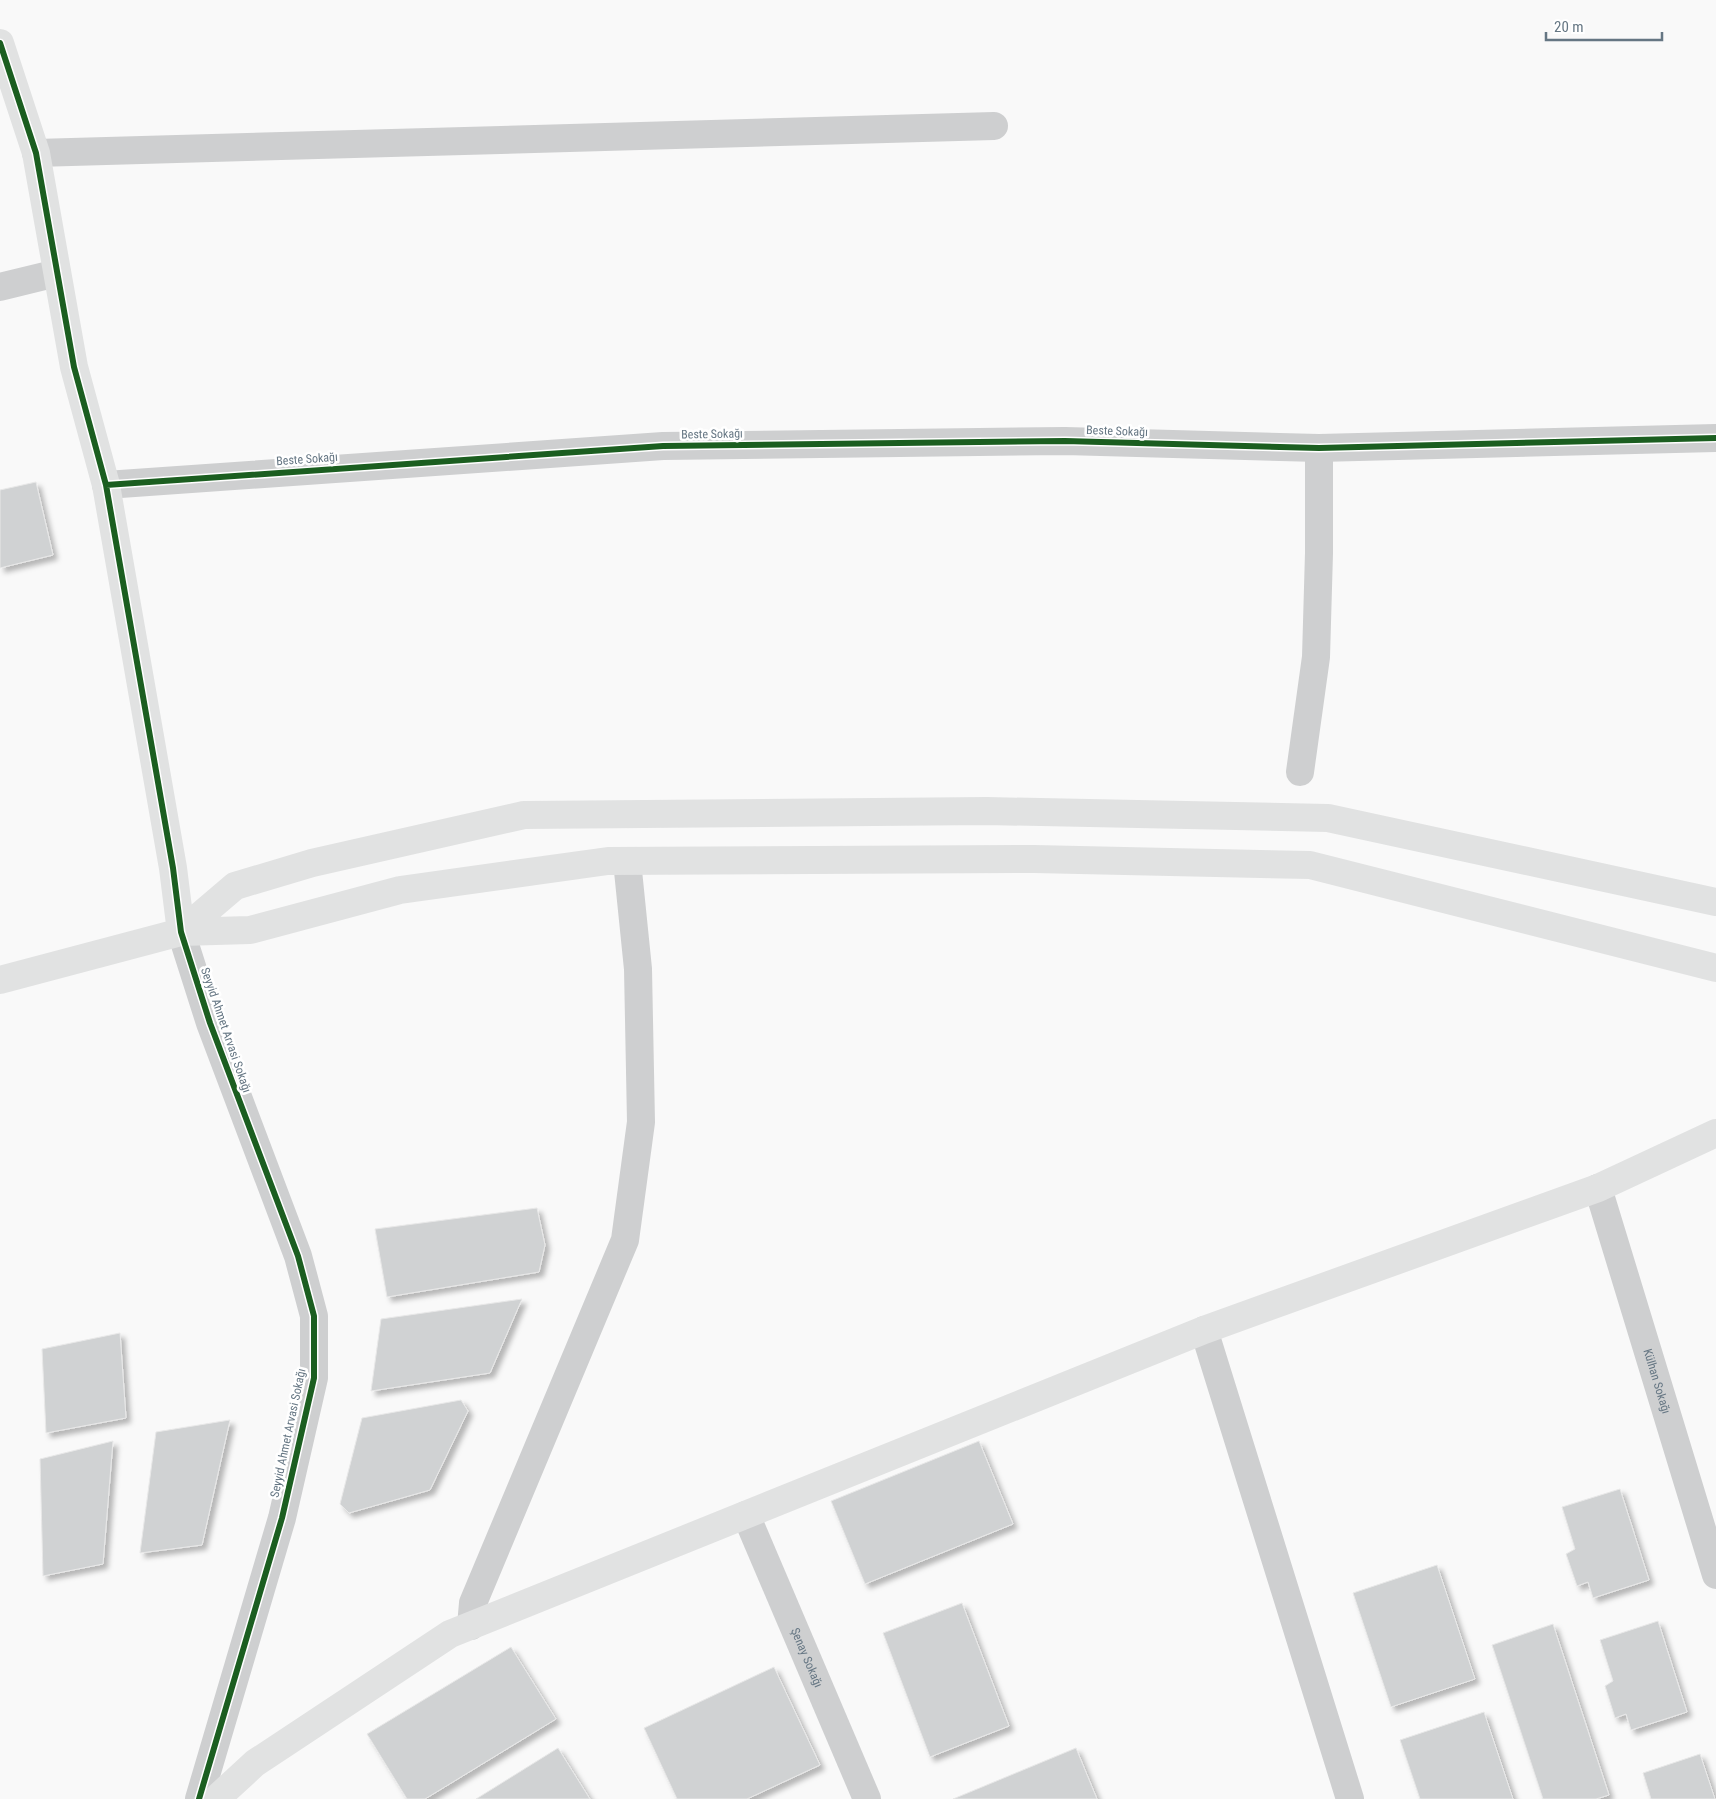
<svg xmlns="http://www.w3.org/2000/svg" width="1716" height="1799" font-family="'Roboto Condensed',sans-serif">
<defs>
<filter id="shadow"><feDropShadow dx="4.5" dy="4.5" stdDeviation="2.5" flood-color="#0004"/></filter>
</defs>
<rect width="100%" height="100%" fill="#f9f9f9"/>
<path fill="#d0d2d3" stroke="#e8e8e8" filter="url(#shadow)" d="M36 482 53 555 0 568V490Z
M537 1208 545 1245 539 1272 387 1297 375 1229Z
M522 1299 490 1373 371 1391 381 1319Z
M120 1333 126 1418 46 1433 42 1349Z
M461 1400 468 1411 430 1490 349 1513 340 1504 362 1418Z
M230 1420 202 1545 140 1553 156 1432Z
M113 1441 103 1564 43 1576 40 1459Z
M979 1441 1013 1524 865 1584 831 1501Z
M1620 1489 1649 1580 1593 1598 1588 1582 1577 1586 1566 1554 1575 1549 1562 1507Z
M1437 1565 1475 1679 1391 1707 1353 1593Z
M962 1603 1009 1726 930 1757 883 1633Z
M1658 1621 1687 1712 1631 1730 1626 1714 1615 1718 1605 1686 1613 1681 1600 1640Z
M1553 1624 1609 1795 1596 1799H1543L1492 1645Z
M511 1647 556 1719 425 1799H407L367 1734Z
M774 1667 820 1765 747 1799H677L644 1728Z
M1484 1712 1513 1799H1420L1400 1740Z
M558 1748 590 1799H476Z
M1076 1748 1097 1799H953Z
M1700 1754 1715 1799H1651L1643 1773Z"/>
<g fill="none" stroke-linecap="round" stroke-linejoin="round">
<g stroke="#cecfd0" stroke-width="28">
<path d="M36 153 994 126"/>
<path d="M0 287 57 273"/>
<path d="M106 485 663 446 1065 441 1319 448 1716 438"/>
<path d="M1300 772 1316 657 1319 553V448"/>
<path d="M181 932 210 1023 298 1256 314 1316V1378L282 1518 199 1799"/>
<path id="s1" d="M1598 1188 1716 1575"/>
<path d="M1204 1330 1350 1799"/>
<path id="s2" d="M746 1515 867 1799"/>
<path d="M471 1626 473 1603 625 1240 641 1122 638 969 627 861"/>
</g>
<path stroke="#e1e2e2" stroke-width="28" d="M0 43 36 153 74 367 106 485 173 868 181 932
M181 932 235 886 312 863 524 815 987 811 1328 818 1716 902
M0 980 181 932 250 930 400 890 608 861 1034 859 1310 865 1716 968
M216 1799 255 1763 450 1634 1204 1330 1598 1188 1716 1133"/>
<defs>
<path id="cycleway" d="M0 43 36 153 74 367 106 485 173 868 181 932 210 1023 298 1256 314 1316V1378L282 1518 199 1799
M106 485 663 446 1065 441 1319 448 1716 438"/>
</defs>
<use href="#cycleway" stroke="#fff" stroke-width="9"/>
<use href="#cycleway" stroke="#1b5e20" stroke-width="6"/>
</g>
<g text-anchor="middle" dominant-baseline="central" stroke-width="5" stroke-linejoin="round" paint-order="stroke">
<g font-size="12" fill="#657683" stroke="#fff">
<text transform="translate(1117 431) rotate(2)">Beste Sokağı</text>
<text transform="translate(712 434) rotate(-1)">Beste Sokağı</text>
<text transform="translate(307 459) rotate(-4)">Beste Sokağı</text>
<text transform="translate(226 1030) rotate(71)">Seyyid Ahmet Arvasi Sokağı</text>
<text stroke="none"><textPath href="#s1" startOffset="202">Külhan Sokağı</textPath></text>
<text transform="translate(288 1433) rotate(-78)">Seyyid Ahmet Arvasi Sokağı</text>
<text stroke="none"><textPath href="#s2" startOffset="155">Şenay Sokağı</textPath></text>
</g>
</g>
<path d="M1546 32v8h116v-8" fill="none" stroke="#657683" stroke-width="2.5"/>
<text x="1554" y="32" font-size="15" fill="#657683" stroke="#ffffff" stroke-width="4" paint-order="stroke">20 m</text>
</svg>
